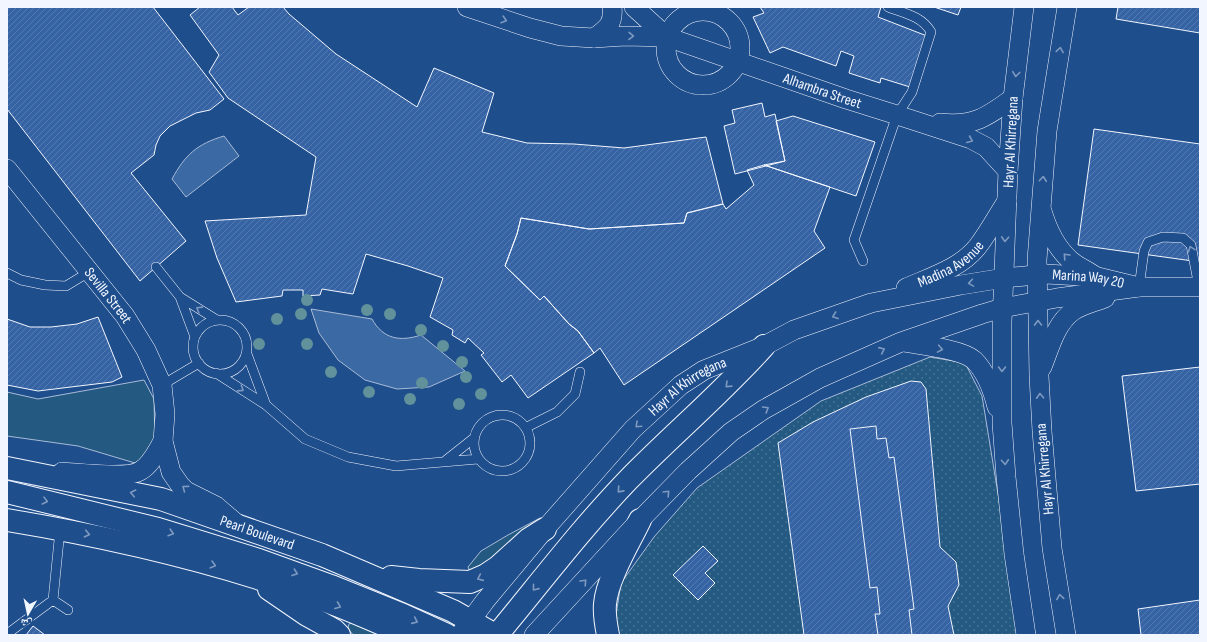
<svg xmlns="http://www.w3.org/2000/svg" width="1207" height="642" font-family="'Sofia Sans Condensed','Noto Naskh Arabic',sans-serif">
<defs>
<pattern id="grass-tufts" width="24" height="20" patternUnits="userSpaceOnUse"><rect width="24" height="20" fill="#245a82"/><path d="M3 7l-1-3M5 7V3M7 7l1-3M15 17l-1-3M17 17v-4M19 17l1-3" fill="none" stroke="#447295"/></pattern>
<pattern id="garden-dots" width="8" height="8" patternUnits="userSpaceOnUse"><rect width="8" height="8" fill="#245a82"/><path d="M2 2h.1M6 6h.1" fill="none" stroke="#447295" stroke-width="1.8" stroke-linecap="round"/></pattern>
<pattern id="building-hatch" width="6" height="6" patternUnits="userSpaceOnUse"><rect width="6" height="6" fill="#3563a3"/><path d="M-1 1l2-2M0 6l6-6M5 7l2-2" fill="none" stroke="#537ab1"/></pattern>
</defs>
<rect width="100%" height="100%" fill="#1f4e8c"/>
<path fill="url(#grass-tufts)" stroke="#a8bbd7" d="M540 518H542L527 536 470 572 468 567 481 551 508 535Z
M351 623 379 635H353L348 628 349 624Z"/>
<path fill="#245a82" stroke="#a8bbd7" d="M144 380 154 399 155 442 145 466 78 446 7 436V392L38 399Z"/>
<path fill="url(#garden-dots)" stroke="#a8bbd7" d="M930 357 965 363 982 396 1021 635H619L615 621 621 583 654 537 697 488 821 401Z"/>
<path fill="#3b69a3" stroke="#a8bbd7" d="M224 136 239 156 186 197 172 179C185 155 197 144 224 136Z
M311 309 372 319C383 339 400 342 421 335L465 371 429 387 397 389 365 380 338 360 319 333Z"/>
<path fill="url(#building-hatch)" stroke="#f2f6ff" d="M7 7H153L224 99 210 110 196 113 170 126 160 136 156 145 154 155 131 173 186 241 140 281 7 109Z
M200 7H232L238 15 249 7H283L289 14 336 54 417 107 434 68 494 93 482 132 527 143 574 144 624 148 706 137 723 204 687 213 684 223 589 229 521 218 517 234 505 266 540 300 544 296 569 324 578 331 594 353 528 398 511 375 502 382 481 355 484 353 468 338 465 343 452 335 453 330 430 317 443 278 408 266 366 254 353 294 322 289 320 295 303 296V290H283L282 296 236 302 217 258 205 221 306 215 316 157 228 98 209 72 219 55 190 15Z
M760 7H881L878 17 927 36 910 87 881 78 880 83 849 73 854 56 841 51 836 66 783 47 770 53 753 17 764 13Z
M934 7H961L958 15Z
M1118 7H1200V33L1116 19Z
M762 103 765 117 775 114 785 161 735 174 724 126 735 123 732 110Z
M793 116 875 142 856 196 764 165 785 161 776 121Z
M1094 129 1200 144V262L1078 245Z
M764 165 830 187 814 231 825 248 624 385 600 348 594 353 578 331 569 324 544 296 540 300 505 266 517 234 521 218 589 229 684 223 687 213 723 204 726 209 754 185 747 170Z
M98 317 122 377 112 382 38 391 7 385V319L30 327H51L77 324Z
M1200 367V484L1136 491 1122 376Z
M911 381 921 382 926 389 940 547 956 562 959 585 948 606 954 635H804L778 443 813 422 866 397Z
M876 426 877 439 886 438 889 458 894 457 914 609 909 610 912 635H878L875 614H880L877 587 870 588 850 429Z
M703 546 718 561 705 573 715 583 698 600 673 575Z
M1200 600V635H1141L1138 609Z
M33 626 45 635H26Z"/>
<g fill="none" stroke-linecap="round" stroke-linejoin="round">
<defs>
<path id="lane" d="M863 261 854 240 897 115 912 92 931 32C922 16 904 13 888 7
M156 267 180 297 195 337
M7 273 21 280 45 285 66 286 89 272
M1139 287 1144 251 1148 242 1163 237 1183 238 1191 245 1199 287
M180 297 217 320
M193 347a27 27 0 1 1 54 0a27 27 0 1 1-54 0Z
M247 354 266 405
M216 373 266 405 305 439 348 457 396 466 478 459
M162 385 199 363
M474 443a28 28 0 1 1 56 0a28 28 0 1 1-56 0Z
M527 427 557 412 575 394 580 372
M445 461 474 438
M53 600 60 530
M7 634 53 600 68 610"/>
<g id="street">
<path id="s1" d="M467 7 530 28 561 36 594 38 625 36 667 37 846 99 897 115 971 139 986 147 1008 171"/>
<path d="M634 7 667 37"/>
<path d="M1024 7 1013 98 1008 171 1002 322V423L1006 477 1014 554 1026 635"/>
<circle cx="703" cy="48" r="37"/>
<path d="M594 38C607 29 614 24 612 7"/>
<path d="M940 123C973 127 987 117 1013 98"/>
<path id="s2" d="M7 169 125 316 146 350 162 385 165 414 163 441 171 472 180 485 186 491 216 506 237 524"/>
<path d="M1042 211C1047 228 1055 246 1069 259 1076 266 1087 270 1095 276"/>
<path id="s3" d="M906 288C931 277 961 268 978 246 989 232 997 216 1007 201"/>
<path d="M903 342C920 345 962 349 974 360 986 372 993 391 997 407"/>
<path d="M1042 367C1050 348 1055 324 1073 311 1082 305 1095 302 1105 298"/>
<path d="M62 472C80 473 127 479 140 471 151 465 157 451 163 441"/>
<path id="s4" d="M460 635 485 601 545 529 633 429 681 385 704 370 764 346 794 330 871 303 961 285 1004 278 1046 274 1098 277 1139 287"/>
<path d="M534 635 640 520 688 471 731 432 763 410 820 378 901 342 982 314 1002 308 1057 298 1139 287H1200"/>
<path d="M1066 635 1052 548 1042 431 1039 376 1037 260 1047 131 1067 7"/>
</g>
<g id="secondary">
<path id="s5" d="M7 468 161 499 322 555 453 611 495 635"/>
<path d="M7 492 158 529 259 560 331 586 403 615 447 635"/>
<path d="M7 520C110 537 213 561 312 596 344 607 375 621 407 635"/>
<path d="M391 577 419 580 470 582 486 575 498 567 529 539 545 529"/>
<path d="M269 589 307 615 334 630 339 635"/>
<path d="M497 635C540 583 581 529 628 480 673 434 721 394 764 346"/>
<path d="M608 635C606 625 604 614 605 604 607 579 629 543 640 520"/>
</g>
</defs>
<use href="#lane" stroke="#f2f6ff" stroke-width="10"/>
<use href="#street" stroke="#f2f6ff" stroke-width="20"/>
<use href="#secondary" stroke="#f2f6ff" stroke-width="24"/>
<use href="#lane" stroke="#1f4e8c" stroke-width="9"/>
<use href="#street" stroke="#1f4e8c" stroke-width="19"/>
<use href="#secondary" stroke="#1f4e8c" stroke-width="22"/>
</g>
<g fill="#61919a">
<circle cx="307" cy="300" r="6"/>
<circle cx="367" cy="310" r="6"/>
<circle cx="301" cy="314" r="6"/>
<circle cx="390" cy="314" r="6"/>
<circle cx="277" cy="319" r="6"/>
<circle cx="421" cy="330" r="6"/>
<circle cx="259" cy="344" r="6"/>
<circle cx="307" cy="344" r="6"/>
<circle cx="443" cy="346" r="6"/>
<circle cx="462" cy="362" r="6"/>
<circle cx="331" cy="372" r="6"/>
<circle cx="466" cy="377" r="6"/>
<circle cx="422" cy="383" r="6"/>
<circle cx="369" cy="392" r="6"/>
<circle cx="481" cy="394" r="6"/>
<circle cx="410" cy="399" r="6"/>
<circle cx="459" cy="404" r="6"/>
</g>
<defs><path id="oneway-chevron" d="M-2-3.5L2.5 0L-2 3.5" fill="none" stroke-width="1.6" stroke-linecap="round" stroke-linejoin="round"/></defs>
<g stroke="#7e9ac0">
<use href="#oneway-chevron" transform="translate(504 20) rotate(18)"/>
<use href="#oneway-chevron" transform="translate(631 36) rotate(1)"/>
<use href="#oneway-chevron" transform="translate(1060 50) rotate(-81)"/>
<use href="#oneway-chevron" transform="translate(1016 74) rotate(97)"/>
<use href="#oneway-chevron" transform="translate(970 140) rotate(23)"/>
<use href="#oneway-chevron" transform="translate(1043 179) rotate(-85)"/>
<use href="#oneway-chevron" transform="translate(1005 239) rotate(93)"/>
<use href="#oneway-chevron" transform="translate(1191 249) rotate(-110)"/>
<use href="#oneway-chevron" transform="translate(1066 256) rotate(-133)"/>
<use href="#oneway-chevron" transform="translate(971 283) rotate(171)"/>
<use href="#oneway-chevron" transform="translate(199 309) rotate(-148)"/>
<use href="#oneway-chevron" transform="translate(835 316) rotate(160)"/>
<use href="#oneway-chevron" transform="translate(1038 323) rotate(-91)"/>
<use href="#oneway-chevron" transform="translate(940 349) rotate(10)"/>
<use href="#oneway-chevron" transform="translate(882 350) rotate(-24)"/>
<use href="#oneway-chevron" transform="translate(1002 369) rotate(90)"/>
<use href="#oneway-chevron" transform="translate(728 385) rotate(136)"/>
<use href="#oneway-chevron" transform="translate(241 389) rotate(33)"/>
<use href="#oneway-chevron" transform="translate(1040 396) rotate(-93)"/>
<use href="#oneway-chevron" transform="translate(766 409) rotate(-31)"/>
<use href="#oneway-chevron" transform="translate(638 425) rotate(137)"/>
<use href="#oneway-chevron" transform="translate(1005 462) rotate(86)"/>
<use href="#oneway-chevron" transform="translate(185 488) rotate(-143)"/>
<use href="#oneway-chevron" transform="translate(620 490) rotate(132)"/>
<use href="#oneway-chevron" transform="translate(133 493) rotate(-168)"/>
<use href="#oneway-chevron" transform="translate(667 493) rotate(-46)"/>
<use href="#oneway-chevron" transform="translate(45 501) rotate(14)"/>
<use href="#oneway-chevron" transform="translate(171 533) rotate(17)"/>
<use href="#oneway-chevron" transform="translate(87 534) rotate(12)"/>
<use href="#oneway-chevron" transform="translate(213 565) rotate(15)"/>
<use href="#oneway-chevron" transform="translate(295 573) rotate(20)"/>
<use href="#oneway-chevron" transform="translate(480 578) rotate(156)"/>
<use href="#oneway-chevron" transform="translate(584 582) rotate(-47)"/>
<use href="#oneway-chevron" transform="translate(535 588) rotate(129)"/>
<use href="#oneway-chevron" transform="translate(1060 597) rotate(-99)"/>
<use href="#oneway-chevron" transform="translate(338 606) rotate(22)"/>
<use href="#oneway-chevron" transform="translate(415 621) rotate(24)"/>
</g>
<g text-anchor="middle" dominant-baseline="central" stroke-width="3" stroke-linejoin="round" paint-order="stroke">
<g font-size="15" fill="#f2f6ff" stroke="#1f4e8c">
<text stroke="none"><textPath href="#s1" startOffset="369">Alhambra Street</textPath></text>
<text transform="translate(1011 142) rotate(-87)">Hayr Al Khirregana</text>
<text stroke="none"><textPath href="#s3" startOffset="51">Madina Avenue</textPath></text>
<text stroke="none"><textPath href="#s4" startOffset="762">Marina Way 20</textPath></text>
<text stroke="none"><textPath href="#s2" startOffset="162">Sevilla Street</textPath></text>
<text stroke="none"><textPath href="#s4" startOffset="339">Hayr Al Khirregana</textPath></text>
<text transform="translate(1045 469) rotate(-95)">Hayr Al Khirregana</text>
<text stroke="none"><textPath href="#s5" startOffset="259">Pearl Boulevard</textPath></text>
</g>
</g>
<rect width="1207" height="642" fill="none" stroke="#f2f6ff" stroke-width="16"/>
<g transform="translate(28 614) rotate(189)" stroke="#1f4e8c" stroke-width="3" paint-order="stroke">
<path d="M0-3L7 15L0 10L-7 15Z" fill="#f2f6ff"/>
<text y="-6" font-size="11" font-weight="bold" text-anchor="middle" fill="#f2f6ff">ش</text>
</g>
</svg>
